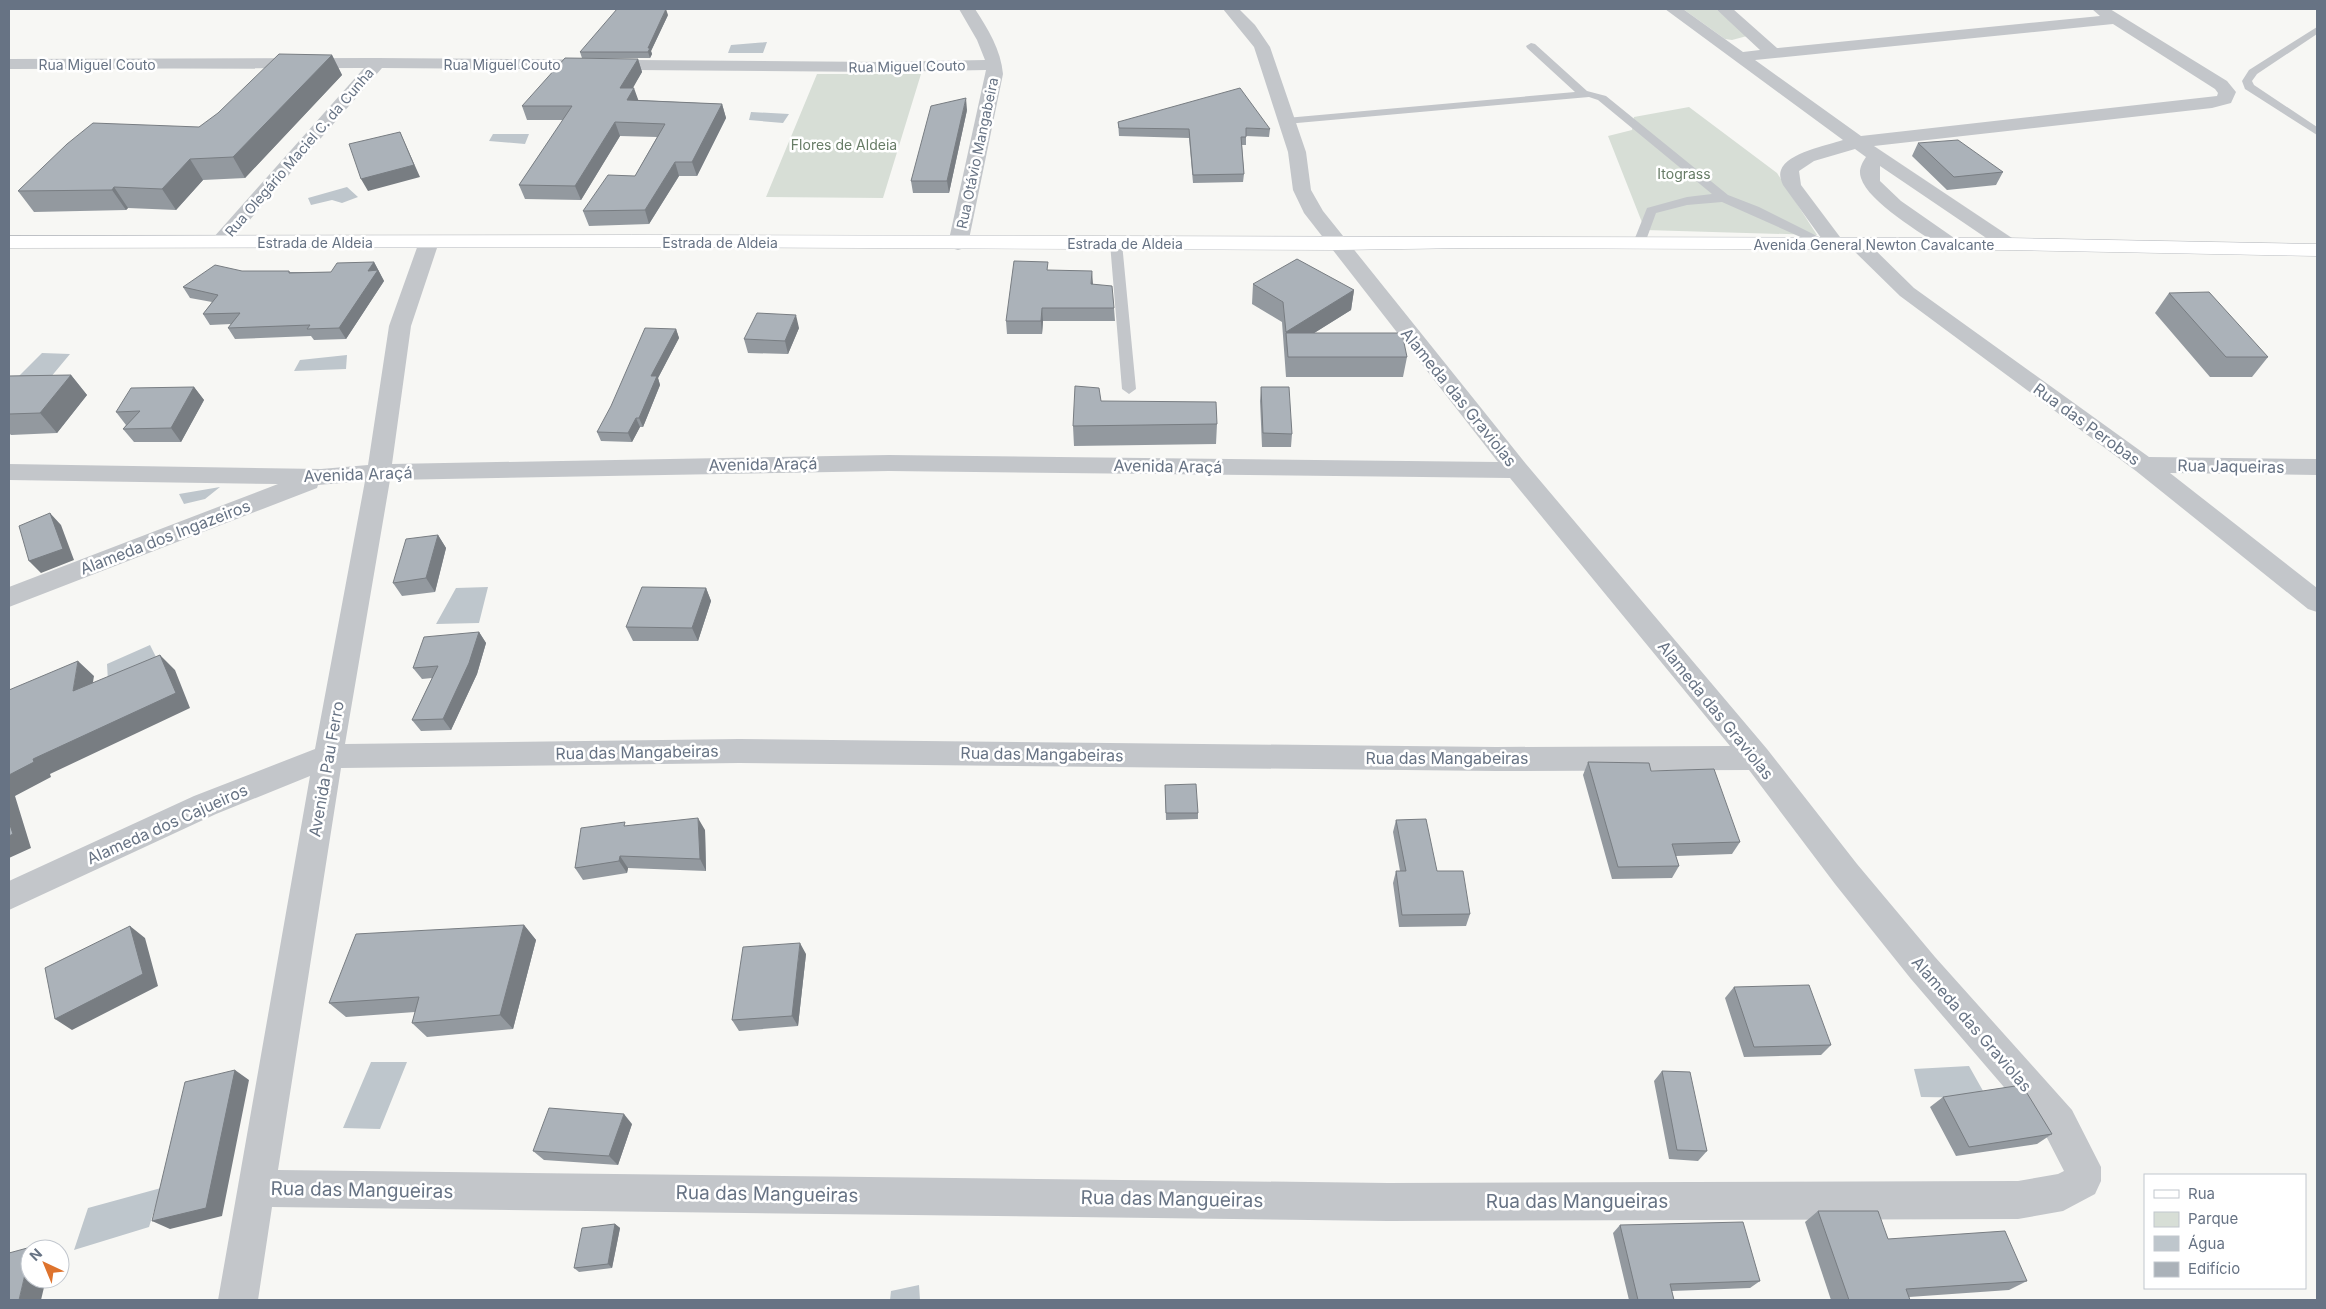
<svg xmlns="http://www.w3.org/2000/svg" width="2326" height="1309" font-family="Inter,sans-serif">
<rect width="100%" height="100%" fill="#f7f7f4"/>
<path fill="#d7ded6" d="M1683 9H1716L1747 36 1732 40 1725 39Z
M817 74H921L883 198 766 197Z
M1689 107 1777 173 1817 235 1645 230 1608 136 1632 130 1634 117Z"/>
<path fill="#bec6cc" d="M767 42 763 53H728L731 45Z
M751 112 789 114 783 123 749 120Z
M493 134H529L525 144 489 141Z
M347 187 358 197 342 203 332 200 311 205 308 198Z
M42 353 70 354 50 378H17Z
M347 355 346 369 294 371 300 360Z
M220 487 205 499 184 504 179 494Z
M488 587 479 623 436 624 456 588Z
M150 645 158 661 108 681 107 664Z
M371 1062H407L380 1129 343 1128Z
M1969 1066 1987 1098 1921 1097 1914 1069Z
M161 1188 149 1227 74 1250 88 1208Z
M919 1285 920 1300H890L891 1291Z"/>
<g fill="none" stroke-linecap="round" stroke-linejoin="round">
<defs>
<path id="primary" d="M632 235 2008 238 2317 244V256L2008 250 1469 248 1337 250 632 247 9 248V236Z"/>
</defs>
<use href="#primary" stroke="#b6b9be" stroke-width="1"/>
<path fill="#c3c6ca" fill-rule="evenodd" d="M2317 27V34L2257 74 2252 81 2254 85 2317 127V135L2245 89 2242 81 2249 70Z
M1531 43 1535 44 1587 91 1606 96 1728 195 1759 207 1833 244 1827 248 1823 247 1722 202 1687 205 1656 213 1645 243 1643 246H1635L1633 243 1647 208 1687 197 1712 194 1598 100 1589 97 1286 124 1280 121 1286 118 1575 92 1527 48 1526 46Z
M1116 239 1122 243 1136 389 1129 394 1122 389 1110 243Z"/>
<path fill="#c3c6ca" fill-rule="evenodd" d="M959 9H975C988 29 1001 50 1003 74L968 244 965 248 958 250 951 248 948 244 986 70 881 72 382 68 227 246 220 248 213 246 210 242 213 238 364 68 9 69V59L377 58 881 62 985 60 977 40Z
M1223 9H1239L1255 25 1270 47 1306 152 1311 190 1323 211 1526 464 1767 749 1857 864 1935 957 2072 1110 2101 1167V1181L2095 1194 2063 1211 2018 1219 1388 1221 272 1207 258 1300H218L310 776 216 814 9 910V881L194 796 315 749 365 481 318 485 317 488 9 607V587L278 484 9 480V464L321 469 368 465 389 326 419 242 422 238 429 236 436 238 439 242 411 326 392 464 889 455 1498 462 1304 213 1293 190 1288 152 1254 47ZM889 471 1510 478 1730 746 1496 747 739 739 345 744 390 480ZM739 763 1496 771 1749 770 1835 884 1911 979 2046 1136 2064 1171 2058 1174 2018 1181 1388 1183 278 1170 341 768Z
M1665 9H1683L1743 52 1760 50 1716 9H1733L1777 48 2100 16 2092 9H2110L2227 81 2236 92 2231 103 2212 108 1874 146 2015 240 2018 244 2015 248 2008 250 2001 248 1880 166V181L1901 201 1957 240 1960 244 1957 248 1950 250 1943 248C1923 234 1868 202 1861 178 1858 170 1862 163 1866 157L1855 149 1814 161 1799 171 1801 185 1846 245 1843 249 1836 251 1829 249 1783 185C1781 180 1779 175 1781 170 1787 153 1828 145 1843 140ZM2113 24 2215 89 2218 93 2217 96 1861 136 1755 60Z
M1858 238 1865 240 1914 288 2149 457 2317 459V475L2170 473 2317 588V612L2308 609 2136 471 1900 296 1851 248 1848 244 1851 240Z"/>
<use href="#primary" fill="#fff" fill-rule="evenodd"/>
</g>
<path fill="#93999f" d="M365 9H395L366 10Z
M668 15 651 51 652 54 650 58H582L580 52Z
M332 55 342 75 245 178 203 180 176 210 128 208 126 210 34 212 18 191 199 127Z
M638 59 642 72 632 88 638 100 722 104 726 118 697 176H679L649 224 589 226 583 211 635 176 657 137 620 136 581 200 525 199 519 185 563 120H527L522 106Z
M967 110 949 193H913L911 181Z
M1118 122 1270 129 1269 137 1246 136V145H1242L1244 174 1243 182 1193 183 1189 138 1119 136Z
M1918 143 2003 172 1996 185 1947 190 1912 156Z
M374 262 384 281 346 339 314 340 311 336 235 339 228 328 231 324 210 325 203 314 212 302 190 298 183 287 242 271H289L290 272H331Z
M1048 270 1093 285 1114 308 1115 321H1043L1042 334H1007L1006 321Z
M1253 284 1354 290 1351 310 1314 333 1407 357 1403 377H1286L1282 322 1252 304Z
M2169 293 2268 357 2252 377H2210L2155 313Z
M799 328 788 354 748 353 744 339Z
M676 329 679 338 658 378 660 385 643 427H640L632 442 601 441 597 432Z
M71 375 87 395 57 433 11 435 9 433V376Z
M194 387 204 400 181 442H134L123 429 126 425 116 412Z
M1261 387 1292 434 1291 447H1262L1260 401Z
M1101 401 1217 424 1216 444 1074 446 1073 426Z
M438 535 446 548 435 592 402 596 393 583Z
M706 588 711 601 698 641H633L626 627Z
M479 632 486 643 477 674 451 730 421 731 412 720 432 678 422 679 413 668Z
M1588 762 1651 771 1740 842 1732 854 1676 856 1679 866 1672 878 1612 879 1583 775Z
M1165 785 1198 813V819L1166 820Z
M1396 820 1437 871 1470 914 1466 926 1399 927 1393 883 1396 871H1400L1393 832Z
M627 826 705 830 706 871 628 868 627 873 583 880 575 868Z
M524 925 536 940 513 1029 427 1037 412 1023 415 1012 346 1017 329 1003Z
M806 954 798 1026 739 1031 732 1020Z
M1734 987 1831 1045 1821 1055 1744 1057 1725 998Z
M1662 1071 1707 1151 1698 1161 1669 1159 1654 1081Z
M1943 1097 2052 1134 2037 1144 1956 1156 1930 1107Z
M632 1124 618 1165 544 1160 533 1151Z
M1818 1211 1888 1239 2027 1281 2009 1290 1909 1297 1910 1300H1831L1805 1222Z
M615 1224 620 1228 612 1268 579 1272 574 1268Z
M1620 1225 1760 1281 1750 1288 1672 1291 1674 1300H1629L1613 1233Z"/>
<path fill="#787d82" d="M666 9 668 15 651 51 652 54 650 58 648 52V48Z
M332 55 342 75 245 178 233 157Z
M638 59 642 72 625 102 620 88Z
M634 88 639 102 627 100Z
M966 98 967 110 949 193 947 181Z
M722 104 726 118 697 176 692 162Z
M615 122 620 136 581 200 575 186Z
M400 132 420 177 368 191 361 179Z
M190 159 203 180 176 210 162 189Z
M675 162 679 176 649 224 645 210Z
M114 187 128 208 126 210 112 190Z
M374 262 384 281 346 339 339 328 368 271Z
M1092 271 1093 284 1091 297V284Z
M1354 290 1351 310 1287 350 1286 333 1284 352 1286 332Z
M1042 308 1043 321 1042 334 1041 321Z
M796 315 799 328 788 354 785 341Z
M676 329 679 338 658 378 660 385 643 427 639 418 651 376Z
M71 375 87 395 57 433 40 413Z
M194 387 204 400 181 442 171 428Z
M636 418 640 427 632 442 628 433Z
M50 513 61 525 74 560 41 573 29 561Z
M438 535 446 548 435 592 426 578Z
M706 588 711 601 698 641 692 628Z
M479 632 486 643 477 674 451 730 443 719Z
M160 655 175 670 190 708 50 774 51 777 15 796 31 848 9 858V775L33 759Z
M78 661 94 676 89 706 73 691Z
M698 818 705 830 706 871 700 859Z
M620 856 628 868 627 873 619 861Z
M524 925 536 940 513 1029 500 1015Z
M130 926 145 938 158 986 72 1030 55 1019Z
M800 943 806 954 798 1026 792 1016Z
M235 1070 249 1080 222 1216 170 1229 152 1221Z
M624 1114 632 1124 618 1165 609 1156Z
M615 1224 620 1228 612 1268 608 1264Z
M30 1253V1279H46L41 1300H19Z"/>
<path fill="#abb2b9" stroke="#787d82" d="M617 9H666L648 48H650L648 52H580Z
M279 54 332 55 233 157 190 159 162 189 114 187 112 190 18 191 67 144 93 123 199 127 218 113Z
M565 58 638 59 620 88H634L627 100 722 104 692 162H675L645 210 583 211 608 175 635 176 665 124 615 122 575 186 519 185 572 106H522Z
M1240 88 1270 129 1246 128V137H1241L1244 174 1193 175 1189 129 1119 128 1118 122Z
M966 98 947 181H911L931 106Z
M400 132 414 165 361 179 349 144Z
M1958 140 2003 172 1954 177 1918 143Z
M1297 259 1354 290 1286 332 1283 302 1253 284Z
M1014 261 1048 262 1047 270 1092 271 1091 284 1112 286 1114 308H1042L1041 321H1006Z
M374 262 368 271 378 270 339 328 307 329 310 325 228 328 240 313 203 314 218 295 183 287 215 265 242 271H289V273L331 272 337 263Z
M2209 292 2268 357H2226L2169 293Z
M757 313 796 315 785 341 744 339Z
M645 328 676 329 651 376H657L639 418H636L628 433 597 432 611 406Z
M1286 333H1402L1407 357H1288Z
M71 375 40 413 9 414V376Z
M1075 386 1099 388 1101 401 1216 402 1217 424 1073 426Z
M194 387 171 428 123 429 140 411 116 412 131 388Z
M1261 387H1289L1292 434 1263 433Z
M50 513 63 549 29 561 19 526Z
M438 535 426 578 393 583 406 539Z
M642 587 706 588 692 628 626 627Z
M479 632 469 663 443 719 412 720 438 666 413 668 424 637Z
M160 655 176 693 33 759 34 762 9 775V690L78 661 73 691Z
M1588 762 1649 763 1651 771 1714 769 1740 842 1672 844 1679 866 1618 867Z
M1196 784 1198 813H1166L1165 785Z
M698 818 700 859 620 856 619 861 575 868 581 828 625 822 624 826Z
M1426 819 1437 871H1463L1470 914 1402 915 1396 871H1406L1396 820Z
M9 822 13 834 9 836Z
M524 925 500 1015 412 1023 419 997 329 1003 356 934Z
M130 926 143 974 55 1019 45 968Z
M800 943 792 1016 732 1020 743 947Z
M1809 985 1831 1045 1754 1047 1734 987Z
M235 1070 206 1208 152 1221 185 1082Z
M1662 1071 1690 1072 1707 1151 1677 1150Z
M2022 1085 2052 1134 1969 1147 1943 1097Z
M549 1108 624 1114 609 1156 533 1151Z
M1818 1211H1878L1888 1239 2005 1231 2027 1281 1906 1289 1910 1300H1849Z
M1743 1222 1760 1281 1670 1284 1674 1300H1638L1620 1225Z
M615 1224 608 1264 574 1268 582 1228Z
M31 1247V1249H30V1253L19 1300H9V1253Z"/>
<g text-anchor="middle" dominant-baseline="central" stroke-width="5" stroke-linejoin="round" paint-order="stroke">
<g font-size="14" fill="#677384" stroke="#fff">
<text x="97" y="64">Rua Miguel Couto</text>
<text x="502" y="64">Rua Miguel Couto</text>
<text transform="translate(907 66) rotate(-1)">Rua Miguel Couto</text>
<text transform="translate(299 152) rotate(-49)">Rua Olegário Maciel C. da Cunha</text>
<text transform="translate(977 153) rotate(-78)">Rua Otávio Mangabeira</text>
<text x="315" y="242">Estrada de Aldeia</text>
<text x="720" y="242">Estrada de Aldeia</text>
<text x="1125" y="243">Estrada de Aldeia</text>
<text x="1874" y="244">Avenida General Newton Cavalcante</text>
</g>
<g font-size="14" fill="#677c66" stroke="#fff">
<text x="844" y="144">Flores de Aldeia</text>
<text x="1684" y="173">Itograss</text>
</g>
<g font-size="16" fill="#677384" stroke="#fff">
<text transform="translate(1459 397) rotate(51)">Alameda das Graviolas</text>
<text transform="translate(2087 424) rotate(36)">Rua das Perobas</text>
<text transform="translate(763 464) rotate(-1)">Avenida Araçá</text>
<text transform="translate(1168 466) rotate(1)">Avenida Araçá</text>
<text transform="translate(2231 466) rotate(1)">Rua Jaqueiras</text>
<text transform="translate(358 474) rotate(-2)">Avenida Araçá</text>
<text transform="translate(165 537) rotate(-21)">Alameda dos Ingazeiros</text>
<text transform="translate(1716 710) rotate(51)">Alameda das Graviolas</text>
<text transform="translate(637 752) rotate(-1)">Rua das Mangabeiras</text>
<text transform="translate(1042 754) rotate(1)">Rua das Mangabeiras</text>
<text x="1447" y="758">Rua das Mangabeiras</text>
<text transform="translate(326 769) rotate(-80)">Avenida Pau Ferro</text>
<text transform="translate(167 824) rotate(-24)">Alameda dos Cajueiros</text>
<text transform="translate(1972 1024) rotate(49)">Alameda das Graviolas</text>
</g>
<g font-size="19" fill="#677384" stroke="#fff">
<text transform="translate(362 1190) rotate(1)">Rua das Mangueiras</text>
<text transform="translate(767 1194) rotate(1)">Rua das Mangueiras</text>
<text transform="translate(1172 1199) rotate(1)">Rua das Mangueiras</text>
<text x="1577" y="1201">Rua das Mangueiras</text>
</g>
</g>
<rect width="2326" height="1309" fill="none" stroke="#677384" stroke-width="20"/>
<rect x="2144" y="1174" width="162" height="115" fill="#ffffff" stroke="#c2c7ce"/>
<rect x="2154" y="1190" width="25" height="8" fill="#ffffff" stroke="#c2c7ce"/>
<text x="2188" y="1199" font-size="15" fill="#677384">Rua</text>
<rect x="2154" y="1212" width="25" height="15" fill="#d7ded6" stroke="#c2c7ce"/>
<text x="2188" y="1224" font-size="15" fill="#677384">Parque</text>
<rect x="2154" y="1236" width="25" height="15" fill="#bec6cc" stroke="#c2c7ce"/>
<text x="2188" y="1249" font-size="15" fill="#677384">Água</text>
<rect x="2154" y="1262" width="25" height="15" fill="#abb2b9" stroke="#c2c7ce"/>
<text x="2188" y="1274" font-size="15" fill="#677384">Edifício</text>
<g transform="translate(45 1264) rotate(316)"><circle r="24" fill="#ffffff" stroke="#c2c7ce"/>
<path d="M0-4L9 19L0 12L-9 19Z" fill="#de732d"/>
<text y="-8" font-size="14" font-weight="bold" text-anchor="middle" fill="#677384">N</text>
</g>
</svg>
